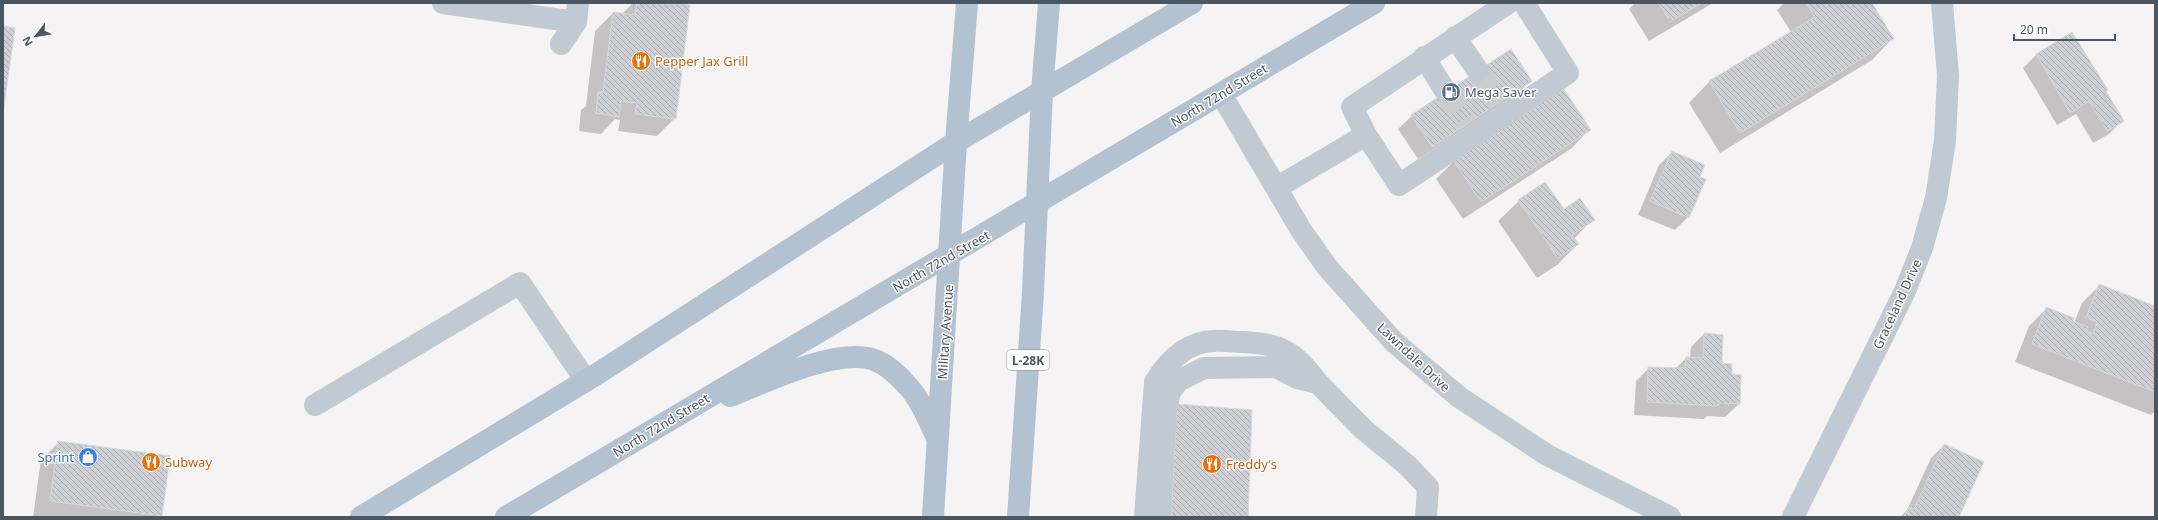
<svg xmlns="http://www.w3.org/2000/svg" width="2158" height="520" font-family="'Noto Sans',sans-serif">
<defs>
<pattern id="building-back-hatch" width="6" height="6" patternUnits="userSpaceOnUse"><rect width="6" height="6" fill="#cdcfd5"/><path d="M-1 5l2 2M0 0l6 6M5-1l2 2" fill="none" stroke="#a8abb0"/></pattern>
</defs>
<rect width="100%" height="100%" fill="#f5f3f3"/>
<path fill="#0003" d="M633 3H670L689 5 675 118 657 136 618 131 620 120 615 119 601 134 579 131 581 110 586 106 595 31 613 13 622 14Z
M1635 3H1713L1649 41 1629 9Z
M1784 3H1870L1892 39 1872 60 1720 153 1689 103 1709 82 1791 32 1777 10Z
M2071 33 2122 121 2109 134 2093 143 2076 114 2057 125 2023 68 2036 55Z
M1510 51 1531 81 1517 94 1418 159 1398 129 1412 116Z
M1589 130 1572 148 1463 219 1436 179 1454 161Z
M1672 152 1699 177 1688 217 1675 230 1638 215 1659 165Z
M1519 201 1593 219 1574 239 1578 244 1557 265 1537 278 1498 221Z
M2100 285 2155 307V411L2151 415 2015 362 2029 326 2047 308 2074 323 2082 303Z
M1704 334 1739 404 1725 417 1707 416 1704 419 1634 415 1636 381 1649 368 1675 369 1686 358H1690L1691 347Z
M59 442 161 515 159 517H33L41 460Z
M1944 445 1958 517H1900L1907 510 1931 458Z"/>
<path fill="url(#building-back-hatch)" stroke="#d7d9de" d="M637 3 690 5 676 119 635 114 637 103 621 101 619 117 596 113 598 92H603L613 12 635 15Z
M1659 3H1701L1670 22Z
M1806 3H1872L1894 39 1740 133 1709 81 1815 17Z
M3 26 15 28 3 114Z
M2072 32 2108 90 2106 91 2124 121 2107 131 2089 101 2070 113 2036 54Z
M1511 49 1532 81 1432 147 1411 115Z
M1563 88 1591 130 1481 202 1453 160Z
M1672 151 1705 165 1700 177 1706 179 1689 218 1650 201Z
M1545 182 1564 209 1580 198 1595 220 1572 235 1579 244 1558 258 1518 200Z
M2099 284 2155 306V392L2032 344 2046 307 2074 318 2073 321 2088 327 2086 331 2093 334 2097 322 2086 318Z
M1704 333 1723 335 1722 363 1732 364V374L1741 375 1740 404 1719 403 1718 406 1647 402 1648 367 1685 368 1686 357 1703 358Z
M1177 404 1252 410 1248 517H1171Z
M58 441 170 456 162 516 50 501Z
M1944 444 1984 462 1959 517H1904L1909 507 1914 509Z"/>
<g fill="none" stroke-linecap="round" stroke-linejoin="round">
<path stroke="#caccce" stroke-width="22" stroke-dasharray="22 11" stroke-linecap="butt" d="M1478 71 1499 103
M1446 92 1466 124"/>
<path stroke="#c1cad2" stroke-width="22" d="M443 3 576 22
M1455 37 1478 71
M561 44 576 22 578 3
M1424 57 1446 92
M1221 94 1301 230 1327 267 1394 342 1459 397 1547 455 1670 517
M1366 135 1399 185 1568 73 1524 3
M1276 188 1366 135 1352 107 1508 3
M315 405 520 283 586 381
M1145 517 1155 382C1168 361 1187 342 1213 341 1223 340 1233 342 1243 342 1257 343 1273 344 1285 351 1299 358 1309 372 1318 383
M1160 517 1166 409 1170 392 1178 381 1204 368 1276 367 1297 378 1318 383 1363 429 1407 465 1428 487 1426 517
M1793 517 1905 291 1922 248 1936 198 1945 141 1948 75 1942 3"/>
<path stroke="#b3c2d1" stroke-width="22" d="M730 396C766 382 830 351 867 358 881 360 896 373 905 383 920 398 928 419 937 438
M361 517 597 374 956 142 1192 3
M506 517 1374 3
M933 517 956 142 967 3
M1018 517 1033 292 1042 91 1049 3"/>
</g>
<defs>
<symbol id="restaurant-disc" viewBox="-11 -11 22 22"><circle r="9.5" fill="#e8710a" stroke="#fff"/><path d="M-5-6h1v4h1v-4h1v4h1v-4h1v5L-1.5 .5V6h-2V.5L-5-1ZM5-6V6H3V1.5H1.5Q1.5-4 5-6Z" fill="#fff"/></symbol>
<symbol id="fuel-disc" viewBox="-11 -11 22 22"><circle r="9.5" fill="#5c6f8a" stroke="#fff"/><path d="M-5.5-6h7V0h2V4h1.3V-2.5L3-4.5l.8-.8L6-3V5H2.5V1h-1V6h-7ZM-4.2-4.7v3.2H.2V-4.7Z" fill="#fff"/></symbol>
<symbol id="shop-disc" viewBox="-11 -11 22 22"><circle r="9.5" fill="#3f7fe0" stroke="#fff"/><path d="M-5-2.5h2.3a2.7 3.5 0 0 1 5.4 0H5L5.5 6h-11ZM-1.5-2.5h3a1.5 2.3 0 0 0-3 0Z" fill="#fff"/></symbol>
</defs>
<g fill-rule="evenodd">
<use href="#restaurant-disc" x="630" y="50" width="22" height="22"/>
<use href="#fuel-disc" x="1440" y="81" width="22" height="22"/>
<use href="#shop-disc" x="77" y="446" width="22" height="22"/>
<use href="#restaurant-disc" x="140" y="451" width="22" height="22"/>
<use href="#restaurant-disc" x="1201" y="453" width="22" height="22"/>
</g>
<g text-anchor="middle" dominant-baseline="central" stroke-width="3" stroke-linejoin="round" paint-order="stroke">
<rect fill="#fff" stroke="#808990" stroke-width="1" x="1007" y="350" width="42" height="20" rx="3"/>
<g font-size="12" font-weight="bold" fill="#4a5661">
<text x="1028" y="360">L-28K</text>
</g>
<g font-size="13" fill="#c56008" stroke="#fff" text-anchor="start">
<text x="655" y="61">Pepper Jax Grill</text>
<text x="165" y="462">Subway</text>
<text x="1226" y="464">Freddy's</text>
</g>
<g font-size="13" fill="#4e5e75" stroke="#fff" text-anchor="start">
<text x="1465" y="92">Mega Saver</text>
</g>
<g font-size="13" fill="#4a5661" stroke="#fff">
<text transform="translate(1219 95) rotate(-31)">North 72nd Street</text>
<text transform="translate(941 261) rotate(-30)">North 72nd Street</text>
<text transform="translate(1897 304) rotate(-65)">Graceland Drive</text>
<text transform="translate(945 332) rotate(-86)">Military Avenue</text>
<text transform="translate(1414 357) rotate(43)">Lawndale Drive</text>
<text transform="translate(661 425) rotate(-31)">North 72nd Street</text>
</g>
<g font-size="13" fill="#366cbe" stroke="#fff" text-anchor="end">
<text x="74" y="457">Sprint</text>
</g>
</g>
<rect width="2158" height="520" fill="none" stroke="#4a5661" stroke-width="8"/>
<g transform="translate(36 36) rotate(239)" stroke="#ffffff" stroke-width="3" paint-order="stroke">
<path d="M0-3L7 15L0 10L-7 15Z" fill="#4a5661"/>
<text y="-6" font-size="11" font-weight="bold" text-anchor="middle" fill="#4a5661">N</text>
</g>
<path d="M2014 34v6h101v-6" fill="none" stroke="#4a5661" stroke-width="2"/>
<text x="2020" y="34" font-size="12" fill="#4a5661" stroke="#ffffff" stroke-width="3" paint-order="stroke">20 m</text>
</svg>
